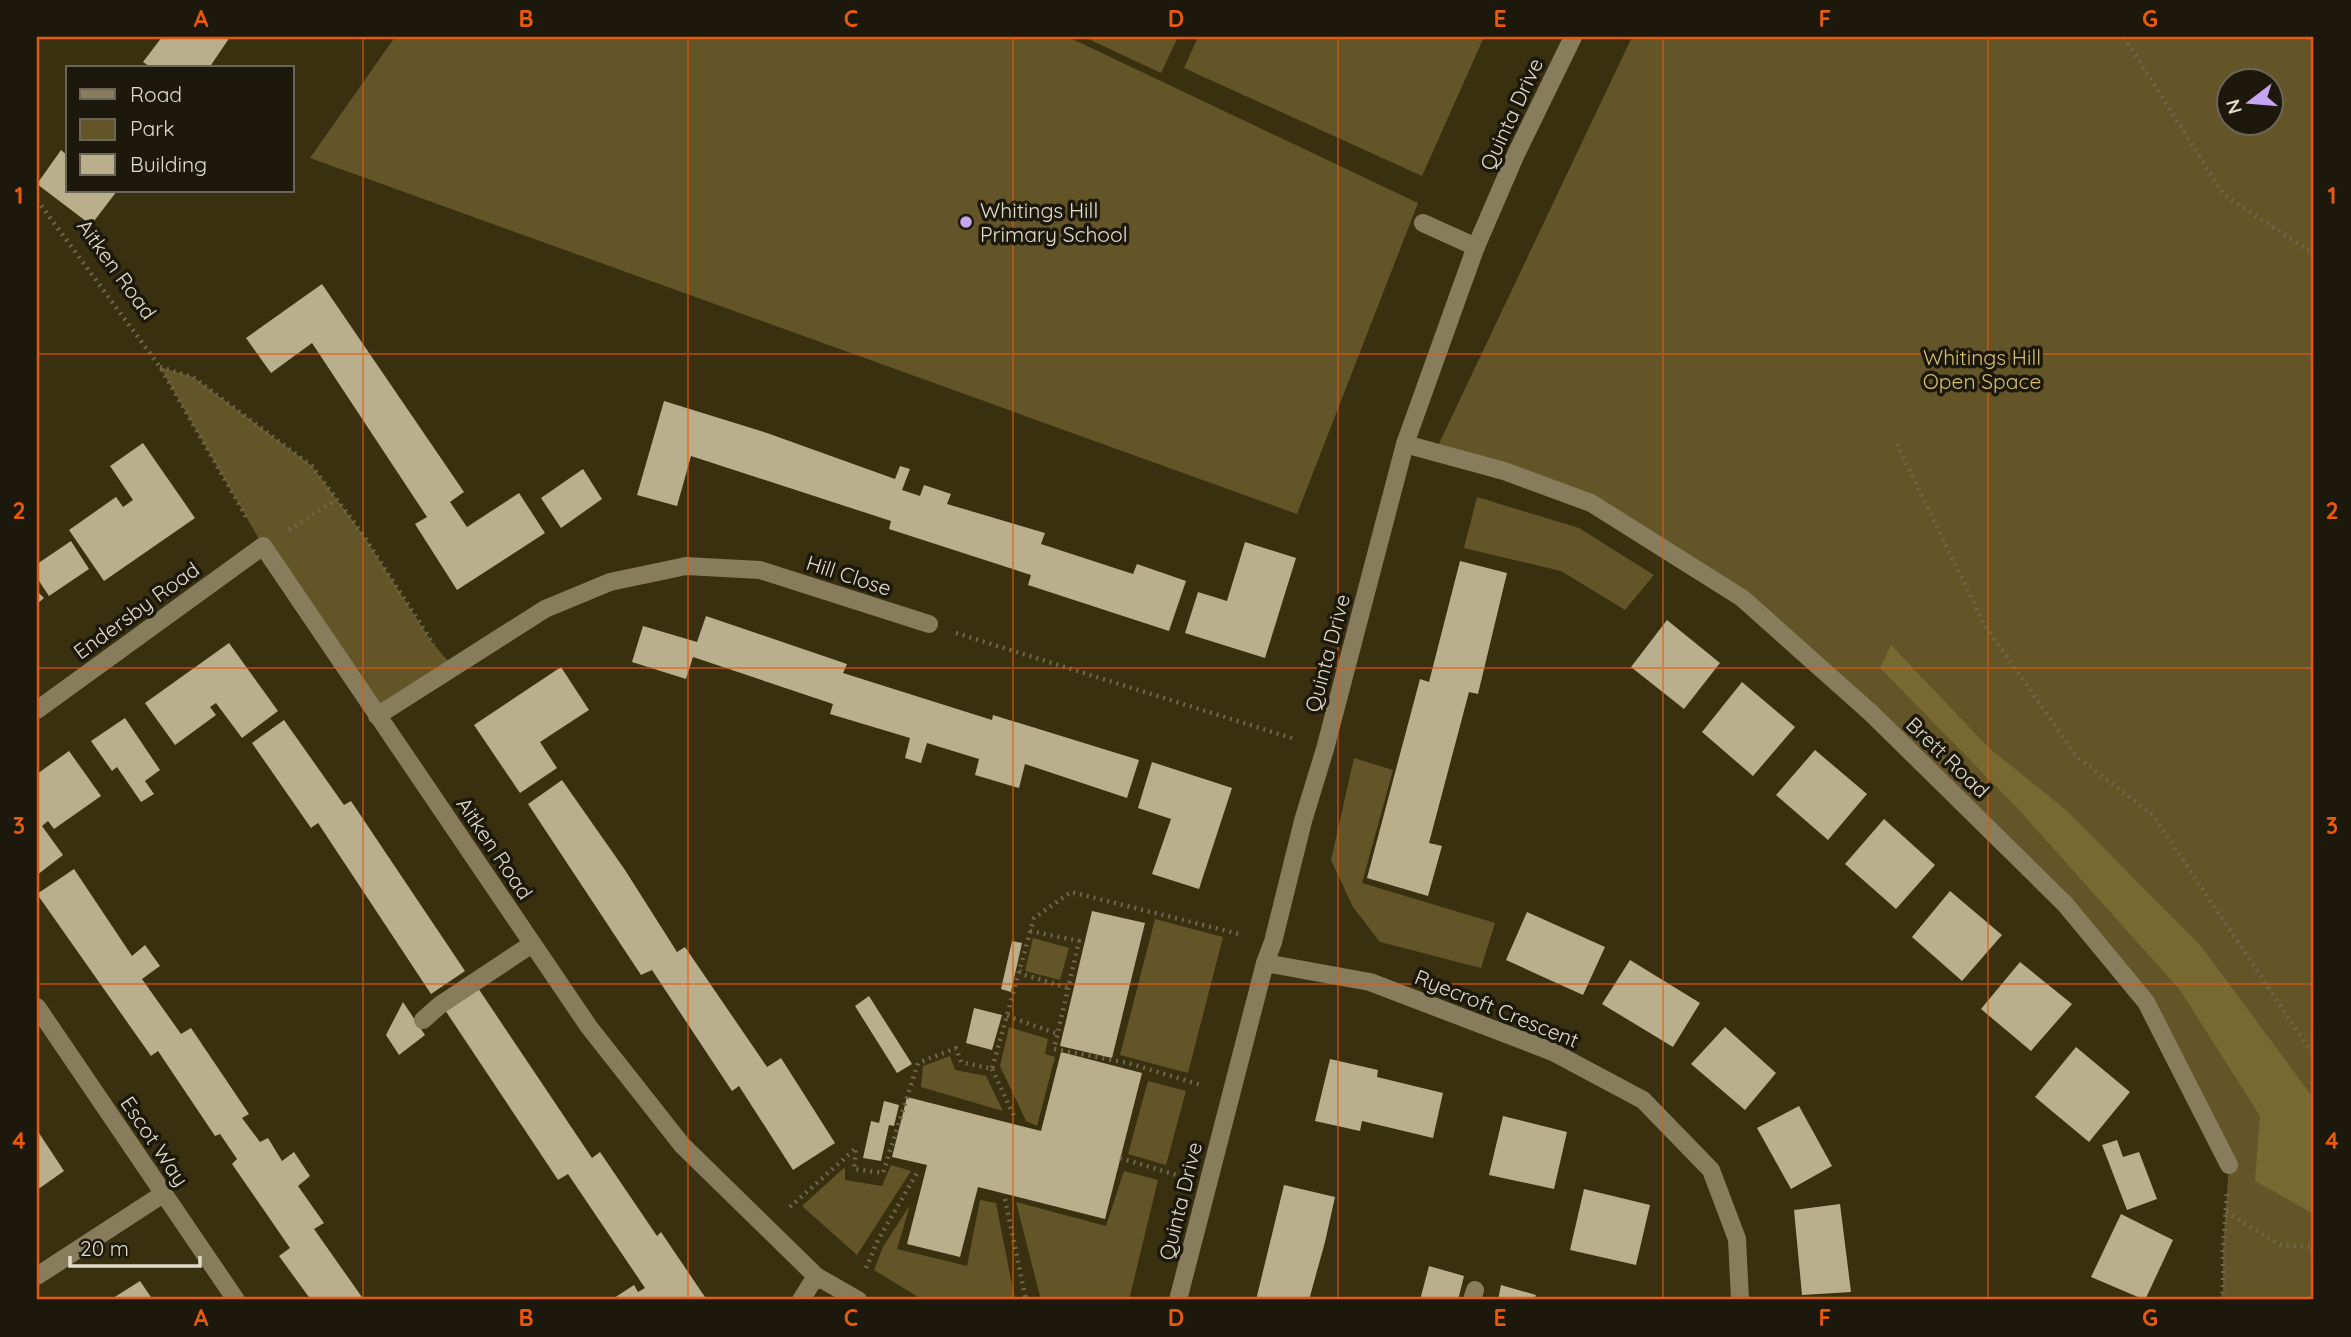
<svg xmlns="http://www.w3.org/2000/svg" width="2351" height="1337" font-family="Quicksand,sans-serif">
<rect width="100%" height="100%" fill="#393010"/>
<path fill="#635527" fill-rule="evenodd" d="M395 37H1068L1418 203 1297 514 310 158Z
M1084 37H1178L1161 73Z
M1198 37H1484L1422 176 1184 68Z
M1632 37H2314V1300H2219L2223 1292V1249L2229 1165 2146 1002 2065 904 1742 598 1591 504 1435 452ZM2228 80H2270V122H2228Z
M160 367 193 377 312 466 362 533 431 641 453 667 377 716 263 546Z
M1477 497 1579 528 1654 575 1625 610 1561 571 1464 548Z
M1354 758 1393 770 1362 883 1495 923 1481 968 1380 942 1353 907 1331 860Z
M1155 919 1223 937 1188 1073 1120 1055Z
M1033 938 1069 948 1060 980 1025 971Z
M1009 1027 1048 1039 1045 1054 1055 1057 1037 1126 1026 1121 1000 1066Z
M950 1056 955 1070 986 1076 1003 1111 921 1087 923 1066Z
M1148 1081 1186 1091 1166 1165 1128 1154Z
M891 1165 911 1171 857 1255 802 1206 845 1167V1180L882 1186Z
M1124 1171 1158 1180 1129 1300H1041L1016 1202 1106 1226Z
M980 1200 996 1203 1015 1300H923L874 1270 883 1247 910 1205 897 1249 967 1266Z"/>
<path fill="#786933" d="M1891 645 1989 748 2066 810 2201 946 2314 1099V1214L2255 1181 2260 1116 2180 990 2020 811 1880 668Z"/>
<path fill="#b9af8c" d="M162 37H230L209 68H152L143 62Z
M61 150 68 156V191H117L91 225 37 184Z
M322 284 464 492 450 502 467 527 519 493 545 533 457 590 415 524 427 517 312 343 271 373 246 338Z
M664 401 767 433 895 479 900 466 910 469 902 490 920 496 924 485 951 494 947 504 1045 533 1041 544 1133 574 1137 564 1186 581 1169 631 1028 585 1031 575 889 529 891 521 691 456 677 506 637 495Z
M143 443 195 518 104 581 69 530 116 497 123 507 133 500 110 466Z
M583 469 602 499 561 528 541 498Z
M71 541 89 569 49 596 37 578V564Z
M1245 542 1296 558 1265 658 1185 633 1198 592 1227 601Z
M1460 561 1507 573 1478 694 1469 692 1429 843 1442 846 1428 896 1367 878 1420 679 1429 682Z
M37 591 44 598 37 604Z
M706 616 847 664 843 673 992 720 993 715 1139 760 1127 798 1025 764 1019 788 975 775 979 759 927 743 921 763 905 758 910 738 830 714 833 704 693 657 686 679 632 662 643 626 697 642Z
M1667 620 1720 663 1684 709 1631 667Z
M229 643 278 711 242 738 216 703 210 707 216 715 175 745 145 703Z
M561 667 589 710 540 742 557 768 520 793 474 725Z
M1742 682 1795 727 1753 776 1702 732Z
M125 718 160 770 145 781 154 794 141 802 117 767 112 771 91 741Z
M284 720 344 805 351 801 465 971 431 994 318 823 311 828 252 743Z
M1815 750 1867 794 1828 840 1776 795Z
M69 751 101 796 54 829 48 821 42 826 63 855 37 875V774Z
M1152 762 1232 788 1199 889 1152 874 1171 819 1138 808Z
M562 780 625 870 677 952 685 947 767 1067 781 1058 835 1143 793 1170 739 1086 732 1091 726 1082 652 970 641 975 528 804Z
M1884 819 1935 865 1896 909 1845 864Z
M74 869 132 956 145 945 160 966 142 979 181 1034 191 1028 249 1114 242 1118 260 1142 268 1138 282 1161 294 1152 310 1176 298 1186 324 1223 314 1229 364 1300H311L279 1256 290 1248 232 1164 237 1159 220 1134 215 1136 158 1051 151 1056 37 894Z
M1950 891 2002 935 1962 981 1912 937Z
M1092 911 1145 923 1112 1058 1060 1046Z
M1527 912 1605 947 1583 995 1506 960Z
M1012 941 1022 943 1011 992 1001 989Z
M1630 960 1700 1003 1673 1047 1602 1004Z
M2020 962 2072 1004 2031 1051 1981 1009Z
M478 988 592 1158 600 1152 657 1236 661 1232 707 1300H611L634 1285 638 1292 645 1288 568 1174 558 1180 445 1010Z
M869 996 912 1064 897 1073 855 1006Z
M403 1002 425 1035 399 1055 386 1035Z
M974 1008 1002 1015 992 1050 966 1043Z
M1725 1027 1776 1073 1745 1110 1691 1064Z
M2076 1047 2130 1092 2089 1142 2035 1097Z
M1061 1052 1142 1073 1105 1219 978 1187 960 1257 907 1244 927 1165 892 1157 907 1097 1041 1131Z
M1330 1059 1378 1070 1377 1077 1443 1093 1433 1138 1362 1121 1360 1131 1315 1121Z
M884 1101 899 1105 894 1126 889 1125 881 1161 863 1158 871 1121 879 1123Z
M1799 1106 1832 1166 1791 1189 1757 1128Z
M1503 1116 1567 1132 1554 1189 1489 1175Z
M37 1130 64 1171 37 1190Z
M2117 1140 2123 1157 2139 1152 2157 1199 2127 1210 2102 1145Z
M1284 1185 1335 1197 1325 1242 1309 1300H1256Z
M1584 1189 1650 1205 1636 1265 1570 1250Z
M1840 1204 1851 1292 1802 1295 1794 1210Z
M2121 1214 2173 1240 2145 1300 2091 1277Z
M1429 1266 1464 1276 1458 1300H1420Z
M140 1281 153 1300H110Z
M1501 1285 1536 1295 1534 1300H1498Z"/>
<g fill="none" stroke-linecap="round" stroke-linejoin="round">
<path stroke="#6e674b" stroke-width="4.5" stroke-dasharray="2 5" stroke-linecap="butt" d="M2124 37 2224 195 2314 254
M37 200 160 367 248 520
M160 367 193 377 312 466 362 533 434 645
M1897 444 1984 624 2077 757 2153 815 2314 1056
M289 530 336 500
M956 633 1295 739
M1030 931 1079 941 1054 1049 1128 1063 1201 1085
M1019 971 1025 975 1068 988
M1007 1016 1058 1034
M992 1069 1015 1118
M1120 1158 1180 1176
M1005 1199 1026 1300
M790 1207 856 1148 854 1169 883 1173 918 1063 956 1048 961 1062 992 1069 1034 918 1071 892 1243 935
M2226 1212 2280 1245 2314 1247
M866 1268 878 1240 917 1173
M2219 1300 2223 1292V1249L2227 1194"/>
<path stroke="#877d5c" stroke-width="18" d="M1423 223 1476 247
M423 1020 440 1005 532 944
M1472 1300 1475 1290"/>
<path stroke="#877d5c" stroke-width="18" d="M1405 444 1504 471 1591 503 1742 598 1871 713 2065 904 2146 1002 2229 1165
M37 710 263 546 589 1027 682 1145 816 1276 858 1300
M377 716 545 609 610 582 686 566 760 570 929 624
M1265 963 1370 982 1553 1052 1643 1100 1711 1170 1737 1239 1740 1300
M37 1007 236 1300
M37 1276 163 1194
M801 1300 816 1276"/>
<path stroke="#877d5c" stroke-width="18" d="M1178 1300 1265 963 1273 942 1303 821 1325 749 1405 444 1475 249 1516 154 1573 37"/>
</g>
<path fill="none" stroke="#e8590c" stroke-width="2" stroke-opacity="0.55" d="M363 37V1300M688 37V1300M1013 37V1300M1338 37V1300M1663 37V1300M1988 37V1300M37 354H2314M37 668H2314M37 984H2314"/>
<circle fill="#c6a6f0" stroke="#1c180b" stroke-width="2.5" cx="966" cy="222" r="7"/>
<g text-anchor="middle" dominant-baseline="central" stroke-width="7" stroke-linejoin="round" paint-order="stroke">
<g font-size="21" fill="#e1dcca" stroke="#1c180b">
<text transform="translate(1511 114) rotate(-65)">Quinta Drive</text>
<text transform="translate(117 269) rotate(54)">Aitken Road</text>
<text transform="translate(849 575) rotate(18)">Hill Close</text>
<text transform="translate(136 610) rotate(-36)">Endersby Road</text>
<text transform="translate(1327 653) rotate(-75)">Quinta Drive</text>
<text transform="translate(1948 757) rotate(44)">Brett Road</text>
<text transform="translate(495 848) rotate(56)">Aitken Road</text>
<text transform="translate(1497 1008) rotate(22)">Ryecroft Crescent</text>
<text transform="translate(155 1141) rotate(56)">Escot Way</text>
<text transform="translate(1180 1201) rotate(-76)">Quinta Drive</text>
</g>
<g font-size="21" fill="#e1dcca" stroke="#1c180b" text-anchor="start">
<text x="980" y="210">Whitings Hill<tspan x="980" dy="24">Primary School</tspan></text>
</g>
<g font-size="21" fill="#d6bf6e" stroke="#1c180b">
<text x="1982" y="357">Whitings Hill<tspan x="1982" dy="24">Open Space</tspan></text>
</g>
</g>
<rect width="2351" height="1337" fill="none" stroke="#1c180b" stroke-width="77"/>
<rect x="66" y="66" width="228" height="126" fill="#1c180b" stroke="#6b6657" stroke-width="2"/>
<rect x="80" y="89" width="35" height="10" fill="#877d5c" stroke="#6b6657" stroke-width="2"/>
<text x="130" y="102" font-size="21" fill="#e1dcca">Road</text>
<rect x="80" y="119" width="35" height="21" fill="#635527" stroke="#6b6657" stroke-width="2"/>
<text x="130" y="136" font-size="21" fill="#e1dcca">Park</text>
<rect x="80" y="154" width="35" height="21" fill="#b9af8c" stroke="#6b6657" stroke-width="2"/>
<text x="130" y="172" font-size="21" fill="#e1dcca">Building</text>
<g transform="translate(2250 102) rotate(254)"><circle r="33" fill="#1c180b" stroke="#6b6657" stroke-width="2"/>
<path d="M0-5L12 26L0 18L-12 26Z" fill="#c6a6f0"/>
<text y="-10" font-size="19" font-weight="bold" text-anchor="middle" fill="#e1dcca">N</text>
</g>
<path d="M70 1256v10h130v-10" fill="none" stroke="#e1dcca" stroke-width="3.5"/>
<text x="80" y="1256" font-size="21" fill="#e1dcca" stroke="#1c180b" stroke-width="5" paint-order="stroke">20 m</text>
<rect x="38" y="38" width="2274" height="1260" fill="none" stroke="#e8590c" stroke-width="2.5"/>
<g font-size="23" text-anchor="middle" font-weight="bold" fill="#e8590c">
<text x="201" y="27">A</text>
<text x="526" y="27">B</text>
<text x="851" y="27">C</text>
<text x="1176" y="27">D</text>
<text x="1500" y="27">E</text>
<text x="1825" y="27">F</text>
<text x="2150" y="27">G</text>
<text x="19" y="204">1</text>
<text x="2332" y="204">1</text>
<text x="19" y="519">2</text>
<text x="2332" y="519">2</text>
<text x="19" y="834">3</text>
<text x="2332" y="834">3</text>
<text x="19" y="1149">4</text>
<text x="2332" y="1149">4</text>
<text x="201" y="1326">A</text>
<text x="526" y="1326">B</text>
<text x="851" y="1326">C</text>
<text x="1176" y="1326">D</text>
<text x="1500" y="1326">E</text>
<text x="1825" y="1326">F</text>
<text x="2150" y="1326">G</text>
</g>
</svg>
